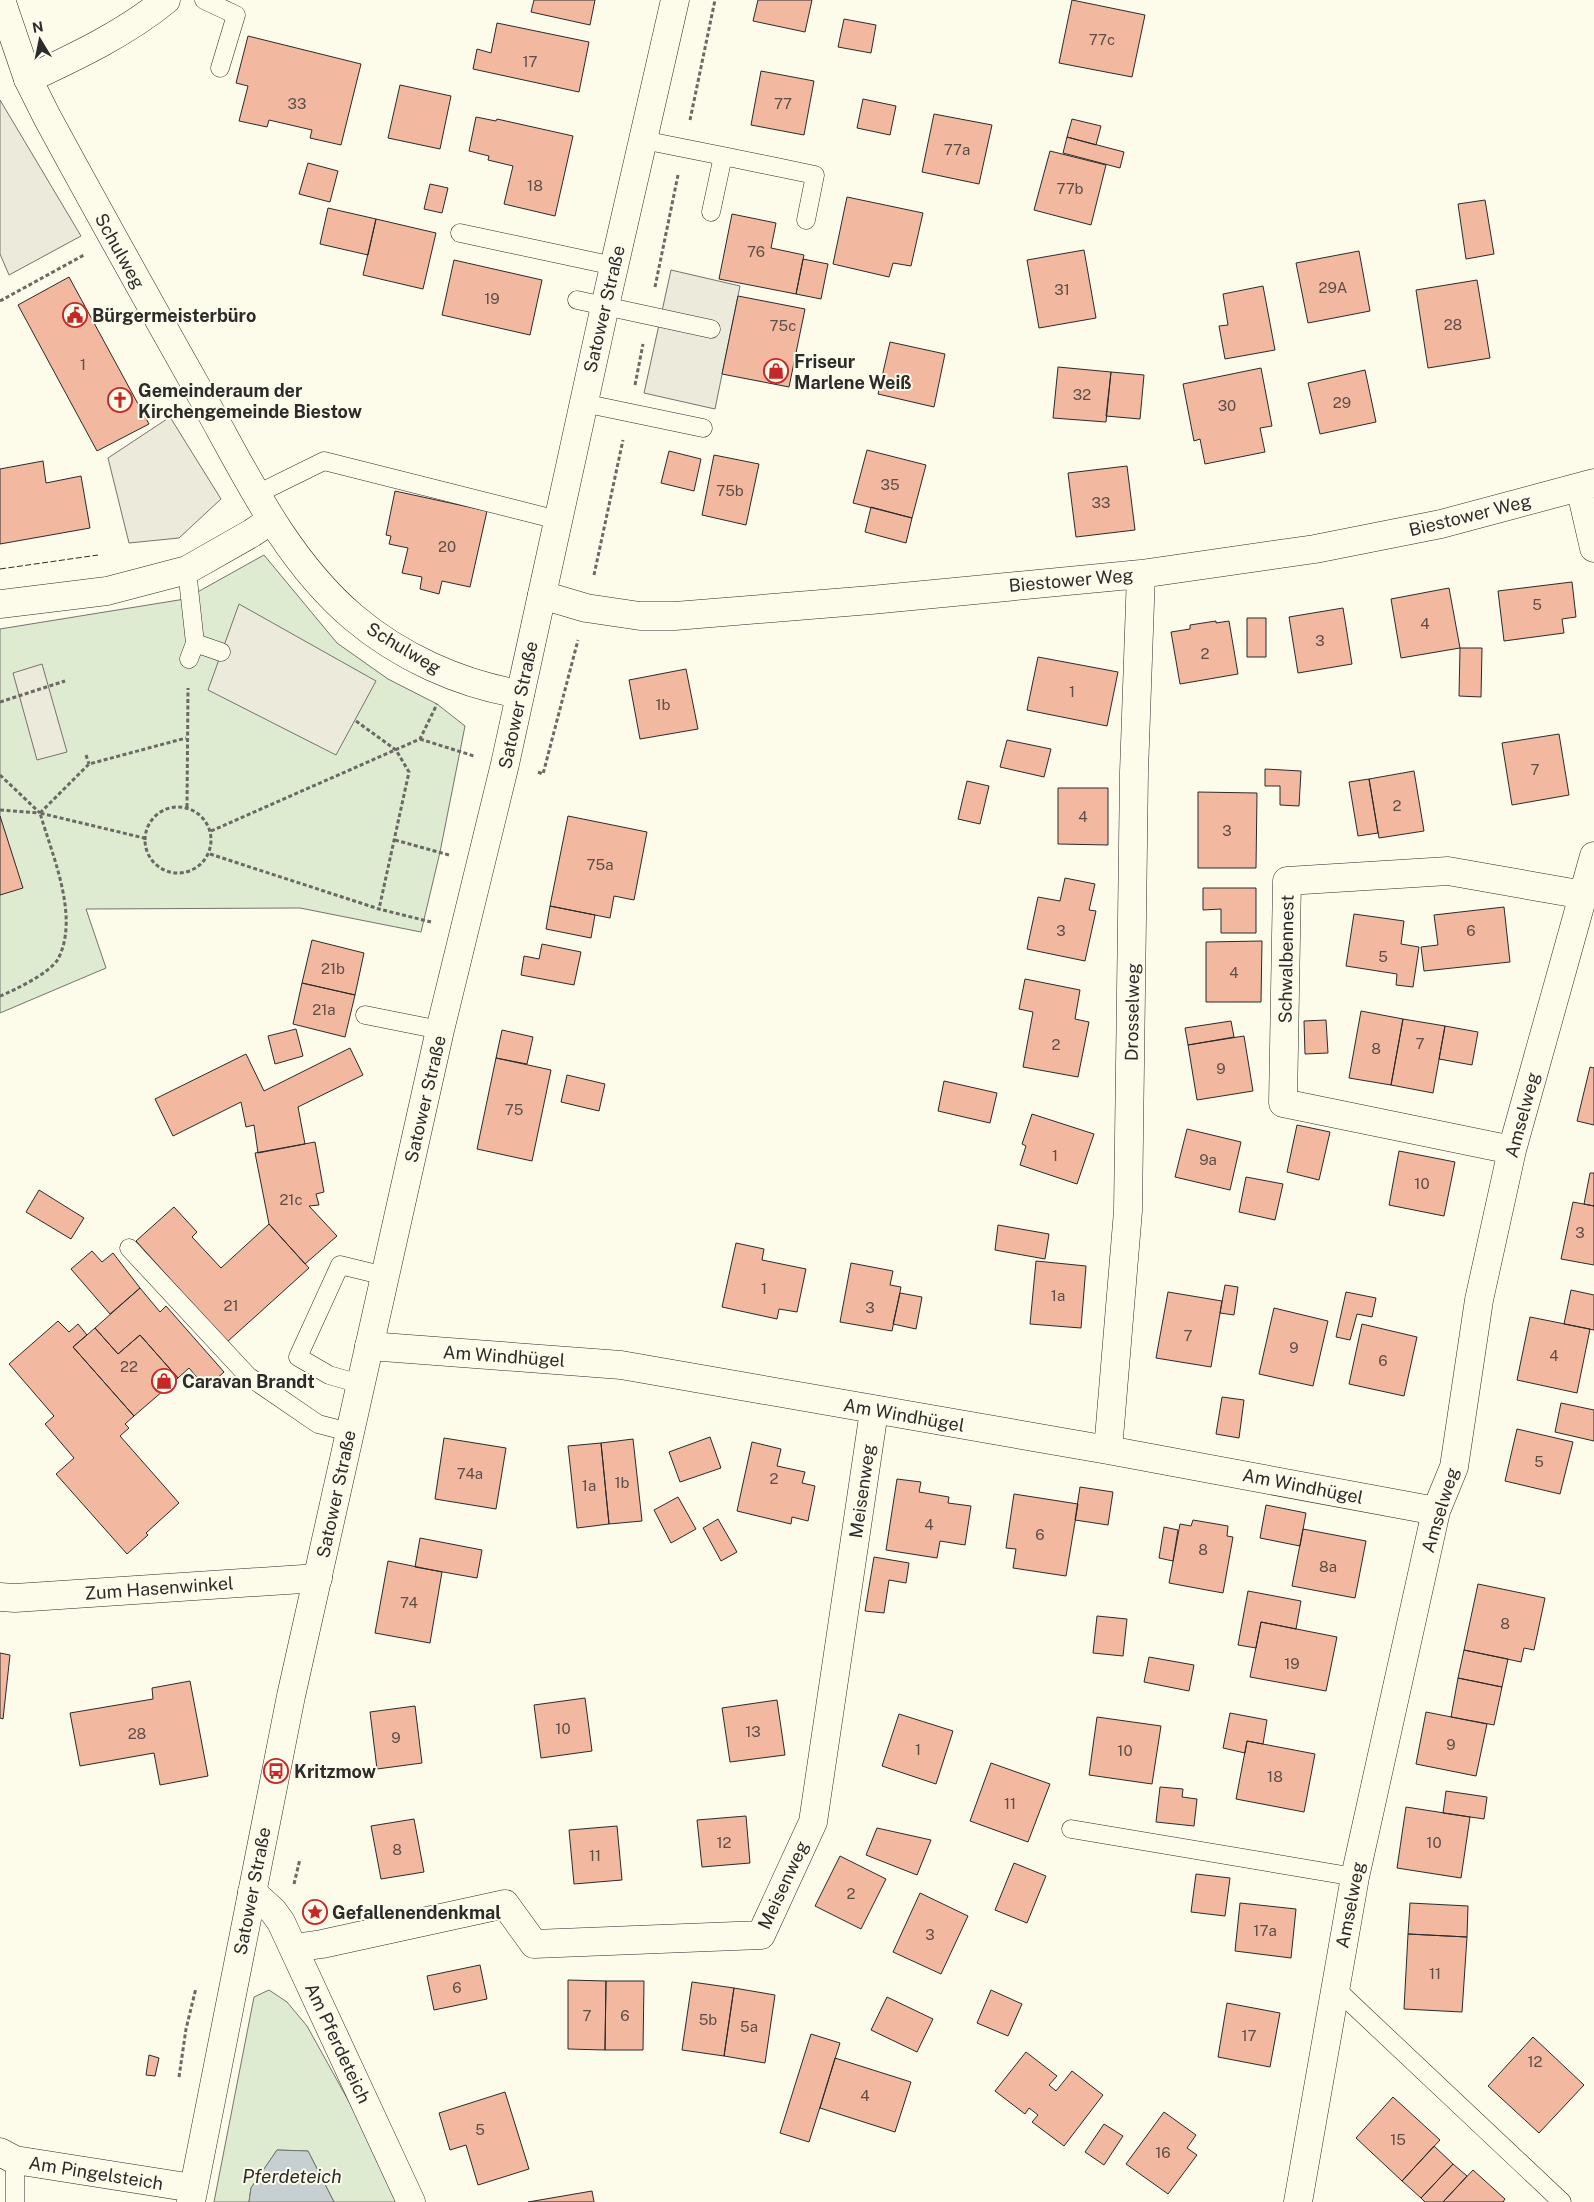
<svg xmlns="http://www.w3.org/2000/svg" width="1594" height="2202" font-family="'Public Sans',sans-serif">
<rect width="100%" height="100%" fill="#fdfbea"/>
<path fill="#deebd1" stroke="#74746e" d="M264 555 337 643 388 679 437 704 465 726 440 852 421 932 300 908 86 909 106 968 0 1013V629L185 599Z
M269 1990 287 2002 307 2026 358 2118 397 2202H334L308 2151 277 2150 251 2188 249 2202H214L254 1997Z"/>
<path fill="#eceadb" stroke="#74746e" d="M0 100 81 236 9 275 0 254Z
M671 270 740 286 715 409 644 393Z
M170 417 221 499 179 538 129 543 108 458Z
M239 604 376 681 336 755 208 690Z
M42 664 67 752 37 760 13 673Z"/>
<path fill="#c7d0d0" stroke="#74746e" d="M277 2150 308 2151 334 2202H249L251 2188Z"/>
<path fill="#f2b8a0" stroke="#2b2b2b" d="M534 0H595L590 25 531 12Z
M758 0H812L805 32 753 21Z
M1072 0 1145 15 1132 77 1059 63Z
M844 19 876 25 871 53 838 47Z
M497 23 589 42 579 92 473 69 477 49 491 53Z
M248 36 361 64 341 145 310 138 312 130 269 120 267 127 239 121 248 86 236 83Z
M761 71 814 81 804 135 751 125Z
M400 85 451 96 440 149 388 138Z
M863 99 896 106 890 135 857 128Z
M934 114 992 125 979 184 922 172Z
M476 117 496 121 497 119 573 136 555 216 504 204 513 166 488 160 489 156 469 151Z
M1072 119 1101 126 1096 145 1067 137Z
M1067 137 1124 152 1120 168 1063 153Z
M1050 151 1106 165 1091 225 1034 210Z
M308 163 338 171 330 202 299 194Z
M430 184 448 188 442 213 424 209Z
M847 197 923 213 911 266 893 263 889 277 833 264Z
M1485 200 1494 254 1466 259 1458 204Z
M328 208 376 219 368 255 320 244Z
M732 214 776 223 771 248 804 255 796 294 719 279Z
M376 219 436 233 423 289 363 275Z
M1084 250 1096 318 1039 328 1027 260Z
M1359 251 1370 311 1308 323 1296 263Z
M803 259 828 264 821 299 796 294Z
M454 260 542 280 530 335 442 315Z
M69 277 149 424 97 451 18 305Z
M1477 280 1490 358 1428 368 1416 290Z
M1263 286 1275 350 1225 359 1219 326 1228 325 1223 294Z
M738 296 805 309 789 387 722 374Z
M890 342 945 354 934 407 878 394Z
M1058 367 1111 372 1106 422 1053 418Z
M1261 368 1272 426 1260 428 1265 452 1205 464 1200 439 1194 441 1183 384Z
M1365 370 1376 422 1320 434 1308 383Z
M1111 372 1144 375 1140 419 1106 416Z
M867 450 926 465 912 518 853 503Z
M669 451 701 459 694 491 661 483Z
M714 455 759 464 746 525 702 515Z
M43 461 46 483 81 476 90 528 0 544V469Z
M1127 466 1135 530 1076 537 1068 473Z
M395 491 487 511 470 587 442 581 439 594 420 589 422 577 402 573 408 548 389 544 391 536 386 535Z
M871 507 912 518 906 543 865 532Z
M1572 582 1576 617 1562 619 1564 633 1504 641 1498 591Z
M1449 588 1460 648 1401 658 1391 599Z
M1343 608 1352 664 1298 673 1289 617Z
M1247 618H1266V657H1247Z
M1216 621V623L1229 621 1238 674 1180 684 1171 632 1190 629V625Z
M1460 648H1482L1481 697 1459 696Z
M1038 657 1118 672 1107 726 1027 710Z
M686 669 698 729 640 739 629 680Z
M1559 734 1569 795 1512 805 1502 743Z
M1007 740 1051 749 1044 777 1000 767Z
M1265 769 1301 771 1299 806 1280 805V786H1265Z
M1414 771 1424 831 1379 838 1369 779Z
M1369 779 1378 833 1358 836 1349 782Z
M967 781 989 786 980 824 958 819Z
M1058 788H1108V845L1058 844Z
M1198 792 1257 793 1256 868H1198Z
M0 816 23 888 0 895Z
M568 816 647 832 634 900 614 896 610 918 550 906Z
M1065 878 1095 884 1089 910 1096 911 1085 961 1027 949 1038 897 1060 901Z
M1203 888H1256V933H1221V909L1203 910Z
M550 906 595 915 591 938 546 929Z
M1504 907 1510 962 1424 971 1421 947 1438 945 1434 915Z
M1354 914 1404 921 1401 944 1419 947 1413 987 1396 985 1397 974 1346 966Z
M312 940 364 953 355 995 302 983Z
M1262 941 1261 1002H1206V942Z
M542 944 581 952 574 985 521 975 524 956 539 959Z
M1025 979 1080 990 1075 1019 1089 1022 1078 1077 1023 1067 1033 1012 1019 1009Z
M302 983 355 995 345 1037 293 1024Z
M1361 1011 1403 1019 1391 1085 1349 1078Z
M1403 1019 1445 1026 1433 1093 1391 1085Z
M1326 1020 1328 1053 1305 1054 1304 1021Z
M1231 1021 1234 1037 1188 1045 1185 1028Z
M1445 1026 1478 1032 1472 1065 1439 1059Z
M296 1029 303 1056 275 1064 268 1036Z
M502 1030 533 1037 527 1064 496 1058Z
M1244 1036 1253 1091 1197 1100 1188 1045Z
M350 1048 363 1075 298 1107 305 1144 258 1153 254 1125 246 1127 241 1102 173 1136 155 1099 246 1054 264 1091Z
M496 1058 551 1070 532 1161 477 1149Z
M1590 1067 1594 1068V1125L1577 1121Z
M567 1075 605 1084 599 1111 561 1102Z
M944 1081 997 1093 990 1123 938 1111Z
M1032 1114 1094 1134 1077 1184 1020 1165 1026 1146 1022 1144Z
M1297 1125 1330 1132 1319 1180 1287 1172Z
M1187 1129 1241 1142 1230 1190 1175 1177Z
M315 1142 324 1192 316 1194 319 1205 309 1206 337 1236 305 1264 269 1224 255 1153Z
M1399 1151 1455 1162 1444 1216 1389 1205Z
M1590 1173H1594V1206L1584 1204Z
M1246 1177 1283 1184 1275 1220 1239 1212Z
M39 1190 84 1218 71 1239 26 1212Z
M1573 1202 1594 1206V1265L1561 1259Z
M174 1207 197 1232 192 1237 221 1268 269 1224 309 1268 227 1342 136 1241Z
M998 1225 1049 1234 1045 1259 995 1250Z
M736 1243 764 1249 762 1260 806 1269 797 1312 779 1309 777 1319 722 1307Z
M92 1251 102 1262 113 1253 140 1288 110 1314 71 1269Z
M1036 1261 1086 1266 1081 1328 1030 1324Z
M851 1263 893 1271 890 1285 901 1287 892 1331 840 1322Z
M1225 1285 1238 1287 1234 1315 1220 1313Z
M140 1288 160 1312 166 1306 224 1372 206 1388 189 1368 178 1378 140 1335 118 1354 95 1328Z
M1571 1290 1594 1295V1330L1564 1324Z
M1168 1292 1222 1301 1211 1367 1156 1358Z
M1346 1292 1376 1298 1372 1317 1357 1314 1350 1340 1336 1337Z
M900 1293 922 1297 916 1329 893 1324Z
M1274 1308 1328 1321 1313 1386 1259 1374Z
M1530 1317 1590 1329 1577 1393 1517 1380Z
M58 1321 69 1332 78 1324 87 1335 73 1347 134 1416 125 1424 129 1428 120 1436 179 1503 146 1533 148 1535 127 1554 56 1474 74 1458 45 1424 54 1416 9 1364Z
M1362 1324 1417 1337 1404 1396 1349 1384Z
M95 1328 118 1354 140 1335 178 1378 134 1416 73 1347Z
M1222 1397 1244 1400 1239 1438 1216 1434Z
M1561 1403 1594 1410V1441L1555 1432Z
M1517 1429 1573 1442 1560 1494 1505 1481Z
M710 1437 721 1468 680 1482 669 1452Z
M444 1438 506 1448 496 1509 435 1499Z
M633 1439 642 1521 609 1524 601 1443Z
M752 1442 781 1449 777 1466 805 1472 802 1483 815 1486 808 1521 792 1517 791 1524 737 1511Z
M601 1443 609 1524 577 1528 568 1446Z
M897 1479 921 1482 919 1492 949 1497 948 1503 971 1506 965 1545 940 1541 937 1558 886 1550Z
M1080 1487 1113 1492 1108 1525 1075 1520Z
M1014 1494 1078 1504 1066 1576 1013 1568 1016 1549 1006 1548Z
M678 1497 696 1529 671 1543 654 1510Z
M1266 1505 1306 1513 1300 1546 1260 1538Z
M718 1519 737 1552 721 1561 703 1528Z
M1193 1520 1228 1526 1227 1536 1233 1537 1223 1593 1169 1583 1180 1524 1191 1526Z
M1164 1527 1178 1530 1173 1561 1159 1558Z
M1303 1529 1366 1541 1355 1598 1292 1586Z
M420 1538 482 1550 477 1578 415 1567Z
M874 1557 909 1563 906 1583 889 1580 884 1613 865 1611Z
M388 1561 442 1572 430 1643 375 1633Z
M1478 1584 1545 1598 1534 1650 1524 1648 1521 1662 1464 1650Z
M1248 1591 1301 1601 1296 1629 1261 1622 1256 1648 1238 1645Z
M1097 1616 1127 1619 1123 1656 1093 1653Z
M1261 1622 1337 1637 1326 1691 1250 1677Z
M1464 1650 1508 1659 1502 1687 1458 1678Z
M0 1653 10 1655 3 1719 0 1718Z
M1149 1657 1194 1665 1189 1691 1144 1682Z
M1458 1678 1502 1687 1494 1725 1451 1717Z
M190 1681 208 1776 160 1785 154 1753 80 1766 70 1713 153 1699 152 1688Z
M585 1698 592 1751 541 1758 534 1705Z
M777 1700 785 1755 730 1762 722 1708Z
M415 1706 422 1763 377 1769 370 1712Z
M1426 1712 1487 1724 1476 1776 1416 1764Z
M1230 1713 1267 1720 1263 1744 1247 1741 1245 1753 1223 1748Z
M899 1714 953 1731 936 1784 882 1766Z
M1097 1717 1161 1726 1152 1784 1089 1775Z
M1247 1741 1315 1754 1304 1812 1236 1799Z
M991 1763 1050 1784 1028 1842 970 1821Z
M1160 1787 1183 1789 1182 1797 1197 1799 1194 1826 1156 1822Z
M1446 1791 1487 1797 1484 1819 1443 1813Z
M1406 1807 1470 1817 1461 1878 1397 1868Z
M746 1816 750 1863 702 1867 697 1820Z
M414 1819 424 1872 381 1879 371 1826Z
M617 1826 622 1880 574 1884 569 1830Z
M877 1828 931 1840 917 1875 866 1855Z
M840 1856 886 1879 861 1929 815 1906Z
M1014 1863 1046 1876 1027 1923 995 1910Z
M1196 1874 1230 1878 1225 1916 1191 1912Z
M920 1893 968 1916 941 1974 893 1952Z
M1240 1903 1296 1909 1291 1958 1235 1951Z
M1410 1903 1468 1906 1467 1937 1408 1934Z
M1408 1934 1467 1937 1462 2012 1404 2009Z
M480 1965 487 1999 434 2010 427 1976Z
M568 1980 606 1981 605 2050 568 2049Z
M606 1981H644L643 2050H605Z
M692 1982 734 1988 724 2056 682 2050Z
M734 1988 775 1995 765 2063 724 2056Z
M991 1990 1022 2004 1008 2036 977 2023Z
M887 1997 933 2019 917 2052 871 2030Z
M1227 2003 1280 2013 1270 2067 1218 2057Z
M811 2034 840 2043 809 2142 780 2133Z
M1533 2037 1584 2085 1539 2133 1488 2086Z
M1026 2052 1057 2076 1049 2085 1056 2091 1072 2071 1103 2095 1064 2146 1032 2122 1038 2115 1029 2108 1025 2114 995 2091Z
M149 2055 159 2058 155 2076 146 2075Z
M835 2058 911 2082 895 2132 820 2108Z
M505 2092 529 2169 478 2185 466 2145 450 2150 439 2113Z
M1393 2097 1440 2140 1402 2181 1356 2138Z
M1164 2112 1196 2135 1187 2148 1197 2155 1168 2194 1126 2164Z
M1104 2124 1123 2136 1104 2165 1085 2152Z
M1434 2146 1453 2164 1421 2198 1402 2181Z
M1453 2164 1467 2176 1443 2202H1425L1421 2198Z
M1473 2170 1505 2199 1503 2202H1443Z
M592 2191 594 2202H528Z"/>
<g fill="none" stroke-linecap="round" stroke-linejoin="round">
<defs>
<path id="service" d="M204 0 236 15 220 68
M643 140 723 156
M711 212 723 156 815 175 806 220
M460 233 614 266
M577 300 711 329
M583 403 703 428
M257 494 324 461 558 520
M187 570 195 643 189 659
M195 643 221 652
M365 1015 440 1030
M129 1248 248 1376 318 1424 349 1432
M360 1384 329 1375 298 1357 340 1265 385 1276
M1071 1829 1355 1877
M1335 1988 1562 2202
M15 2160V2202"/>
<path id="minor" d="M28 79C77 56 124 34 166 0
M1580 487 1594 548
M542 595 586 608 640 616H675L871 600 1141 574 1315 549 1441 524 1594 483
M0 604 107 591 187 570 252 533 271 520
M1512 1150 1283 1103 1287 881 1448 871 1584 895
M369 1346 621 1365 1108 1450 1436 1511
M1108 1450 1128 1211 1134 772 1141 574
M0 1597 15 1598 318 1578
M252 1892 273 1911 281 1922 411 2202
M294 1948 322 1944 505 1904 534 1944 761 1935 813 1822 874 1411
M0 2152 15 2160 193 2188
M1298 2202 1355 1877 1436 1511 1454 1467 1479 1300 1512 1150 1594 856"/>
<path id="tertiary" d="M1 0 28 79 47 117C98 211 151 306 204 400 246 475 285 559 353 617 400 657 460 684 520 694"/>
<path id="secondary" d="M191 2202 291 1696 440 1030 505 764 605 306 675 0"/>
</defs>
<use href="#service" stroke="#2b2b2b" stroke-width="19"/>
<use href="#minor" stroke="#2b2b2b" stroke-width="29"/>
<use href="#tertiary" stroke="#2b2b2b" stroke-width="29"/>
<use href="#secondary" stroke="#2b2b2b" stroke-width="29"/>
<path stroke="#6a6964" stroke-width="3" stroke-dasharray="4 2.5" stroke-linecap="butt" d="M690 120 715 0
M655 287 678 175
M0 301 84 255
M635 385 643 344
M594 575 623 440
M0 702 65 681
M356 721 396 750 409 772 379 909
M420 739 474 756
M86 755 89 764
M538 772 543 774 578 640
M0 775 40 813
M145 840a33 33 0 1 1 66 0a33 33 0 1 1-66 0Z
M187 807 188 688
M0 810 39 813
M40 813 89 764 186 738
M211 831 420 739 437 704
M395 840 449 855
M210 854 379 909 431 922
M0 996C15 990 50 973 58 959 80 917 52 855 40 813L144 838
M294 1884 300 1859
M179 2077 186 2029 196 1988"/>
<use href="#service" stroke="#fdfbea" stroke-width="18"/>
<use href="#minor" stroke="#fdfbea" stroke-width="28"/>
<use href="#tertiary" stroke="#fdfbea" stroke-width="28"/>
<use href="#secondary" stroke="#fdfbea" stroke-width="28"/>
<path stroke="#2b2b2b" stroke-width="1" stroke-dasharray="6 2.5" stroke-linecap="butt" d="M0 569 98 555"/>
</g>
<defs>
<symbol id="civic-ring" viewBox="-11 -11 22 22"><circle r="9.5" fill="#fdfbea" stroke="#c62828" stroke-width="1.5"/><path d="M-.6-6.5H3V-4.5H.6V-3L4-1V1h2V6H-6V1h2V-1L-.6-3ZM-1.2 2.5V6h2.4V2.5Z" fill="#c62828"/></symbol>
<symbol id="shop-ring" viewBox="-11 -11 22 22"><circle r="9.5" fill="#fdfbea" stroke="#c62828" stroke-width="1.5"/><path d="M-5-2.5h2.3a2.7 3.5 0 0 1 5.4 0H5L5.5 6h-11ZM-1.5-2.5h3a1.5 2.3 0 0 0-3 0Z" fill="#c62828"/></symbol>
<symbol id="church-ring" viewBox="-11 -11 22 22"><circle r="9.5" fill="#fdfbea" stroke="#c62828" stroke-width="1.5"/><path d="M-1.2-6h2.4v3.5h3.3v2.4h-3.3V6h-2.4V-.1h-3.3v-2.4h3.3Z" fill="#c62828"/></symbol>
<symbol id="bus-ring" viewBox="-11 -11 22 22"><circle r="9.5" fill="#fdfbea" stroke="#c62828" stroke-width="1.5"/><path d="M-5-6H5V4H4V6H2V4H-2V6H-4V4H-5ZM-3.5-4V0h7V-4ZM-3.5 1.2v1.5H-2V1.2ZM2 1.2v1.5H3.5V1.2Z" fill="#c62828"/></symbol>
<symbol id="sight-ring" viewBox="-11 -11 22 22"><circle r="9.5" fill="#fdfbea" stroke="#c62828" stroke-width="1.5"/><path d="M0-6L1.8-2.2L6-1.7L2.9 1.2L3.7 5.4L0 3.3L-3.7 5.4L-2.9 1.2L-6-1.7L-1.8-2.2Z" fill="#c62828"/></symbol>
</defs>
<g fill-rule="evenodd">
<use href="#civic-ring" x="61" y="301" width="28" height="28"/>
<use href="#shop-ring" x="762" y="357" width="28" height="28"/>
<use href="#church-ring" x="106" y="386" width="28" height="28"/>
<use href="#shop-ring" x="150" y="1367" width="28" height="28"/>
<use href="#bus-ring" x="262" y="1757" width="28" height="28"/>
<use href="#sight-ring" x="301" y="1898" width="28" height="28"/>
</g>
<g text-anchor="middle" dominant-baseline="central" stroke-width="4" stroke-linejoin="round" paint-order="stroke">
<g font-size="15" fill="#5d4e48">
<text x="1102" y="39">77c</text>
<text x="530" y="61">17</text>
<text x="297" y="103">33</text>
<text x="783" y="103">77</text>
<text x="957" y="149">77a</text>
<text x="535" y="185">18</text>
<text x="1070" y="188">77b</text>
<text x="756" y="251">76</text>
<text x="1333" y="287">29A</text>
<text x="1062" y="289">31</text>
<text x="492" y="298">19</text>
<text x="1453" y="324">28</text>
<text x="783" y="325">75c</text>
<text x="83" y="364">1</text>
<text x="1082" y="394">32</text>
<text x="1342" y="402">29</text>
<text x="1227" y="405">30</text>
<text x="890" y="484">35</text>
<text x="730" y="490">75b</text>
<text x="1101" y="502">33</text>
<text x="447" y="546">20</text>
<text x="1537" y="604">5</text>
<text x="1425" y="623">4</text>
<text x="1320" y="640">3</text>
<text x="1205" y="653">2</text>
<text x="1072" y="691">1</text>
<text x="663" y="704">1b</text>
<text x="1535" y="769">7</text>
<text x="1397" y="805">2</text>
<text x="1083" y="816">4</text>
<text x="1227" y="830">3</text>
<text x="600" y="864">75a</text>
<text x="1061" y="930">3</text>
<text x="1471" y="930">6</text>
<text x="1383" y="956">5</text>
<text x="333" y="968">21b</text>
<text x="1234" y="972">4</text>
<text x="324" y="1009">21a</text>
<text x="1420" y="1043">7</text>
<text x="1056" y="1044">2</text>
<text x="1376" y="1048">8</text>
<text x="1221" y="1068">9</text>
<text x="514" y="1109">75</text>
<text x="1055" y="1155">1</text>
<text x="1208" y="1159">9a</text>
<text x="1422" y="1183">10</text>
<text x="291" y="1199">21c</text>
<text x="1580" y="1232">3</text>
<text x="764" y="1288">1</text>
<text x="1058" y="1295">1a</text>
<text x="231" y="1305">21</text>
<text x="870" y="1307">3</text>
<text x="1188" y="1335">7</text>
<text x="1294" y="1347">9</text>
<text x="1554" y="1355">4</text>
<text x="1383" y="1360">6</text>
<text x="129" y="1366">22</text>
<text x="1539" y="1461">5</text>
<text x="470" y="1473">74a</text>
<text x="774" y="1478">2</text>
<text x="622" y="1482">1b</text>
<text x="589" y="1485">1a</text>
<text x="929" y="1524">4</text>
<text x="1040" y="1534">6</text>
<text x="1203" y="1549">8</text>
<text x="1328" y="1566">8a</text>
<text x="409" y="1602">74</text>
<text x="1505" y="1623">8</text>
<text x="1292" y="1663">19</text>
<text x="563" y="1728">10</text>
<text x="753" y="1731">13</text>
<text x="137" y="1733">28</text>
<text x="396" y="1737">9</text>
<text x="1451" y="1744">9</text>
<text x="918" y="1749">1</text>
<text x="1125" y="1750">10</text>
<text x="1275" y="1776">18</text>
<text x="1010" y="1803">11</text>
<text x="724" y="1842">12</text>
<text x="1434" y="1842">10</text>
<text x="397" y="1849">8</text>
<text x="595" y="1855">11</text>
<text x="851" y="1893">2</text>
<text x="1265" y="1930">17a</text>
<text x="930" y="1934">3</text>
<text x="1435" y="1973">11</text>
<text x="457" y="1987">6</text>
<text x="587" y="2015">7</text>
<text x="625" y="2015">6</text>
<text x="708" y="2019">5b</text>
<text x="749" y="2026">5a</text>
<text x="1249" y="2035">17</text>
<text x="1535" y="2061">12</text>
<text x="865" y="2095">4</text>
<text x="480" y="2129">5</text>
<text x="1398" y="2139">15</text>
<text x="1163" y="2152">16</text>
</g>
<g font-size="18" fill="#2b2b2b" stroke="#fdfbea">
<text transform="translate(120 251) rotate(61)">Schulweg</text>
<text transform="translate(604 309) rotate(-77)">Satower Straße</text>
<text transform="translate(1470 515) rotate(-14)">Biestower Weg</text>
<text transform="translate(1071 580) rotate(-5)">Biestower Weg</text>
<text transform="translate(404 648) rotate(31)">Schulweg</text>
<text transform="translate(518 705) rotate(-78)">Satower Straße</text>
<text transform="translate(1286 959) rotate(-89)">Schwalbennest</text>
<text transform="translate(1132 1012) rotate(-89)">Drosselweg</text>
<text transform="translate(425 1099) rotate(-77)">Satower Straße</text>
<text transform="translate(1522 1115) rotate(-75)">Amselweg</text>
<text transform="translate(504 1356) rotate(4)">Am Windhügel</text>
<text transform="translate(904 1415) rotate(10)">Am Windhügel</text>
<text transform="translate(1303 1486) rotate(11)">Am Windhügel</text>
<text transform="translate(862 1491) rotate(-82)">Meisenweg</text>
<text transform="translate(336 1494) rotate(-78)">Satower Straße</text>
<text transform="translate(1440 1510) rotate(-73)">Amselweg</text>
<text transform="translate(159 1588) rotate(-4)">Zum Hasenwinkel</text>
<text transform="translate(783 1885) rotate(-65)">Meisenweg</text>
<text transform="translate(252 1891) rotate(-79)">Satower Straße</text>
<text transform="translate(1350 1905) rotate(-79)">Amselweg</text>
<text transform="translate(338 2043) rotate(65)">Am Pferdeteich</text>
<text transform="translate(96 2173) rotate(9)">Am Pingelsteich</text>
</g>
<g font-size="18" font-weight="bold" fill="#2b2b2b" stroke="#fdfbea" text-anchor="start">
<text x="92" y="315">Bürgermeisterbüro</text>
<text x="794" y="361">Friseur<tspan x="794" dy="21">Marlene Weiß</tspan></text>
<text x="138" y="390">Gemeinderaum der<tspan x="138" dy="21">Kirchengemeinde Biestow</tspan></text>
<text x="182" y="1381">Caravan Brandt</text>
<text x="294" y="1771">Kritzmow</text>
<text x="332" y="1912">Gefallenendenkmal</text>
</g>
<g font-size="19" font-style="italic" fill="#2b2b2b" stroke="#fdfbea">
<text x="292" y="2176">Pferdeteich</text>
</g>
</g>
<g transform="translate(40 40) rotate(350)" stroke="#fdfbea" stroke-width="4" paint-order="stroke">
<path d="M0-4L9 19L0 12L-9 19Z" fill="#2b2b2b"/>
<text y="-8" font-size="14" font-weight="bold" text-anchor="middle" fill="#2b2b2b">N</text>
</g>
</svg>
